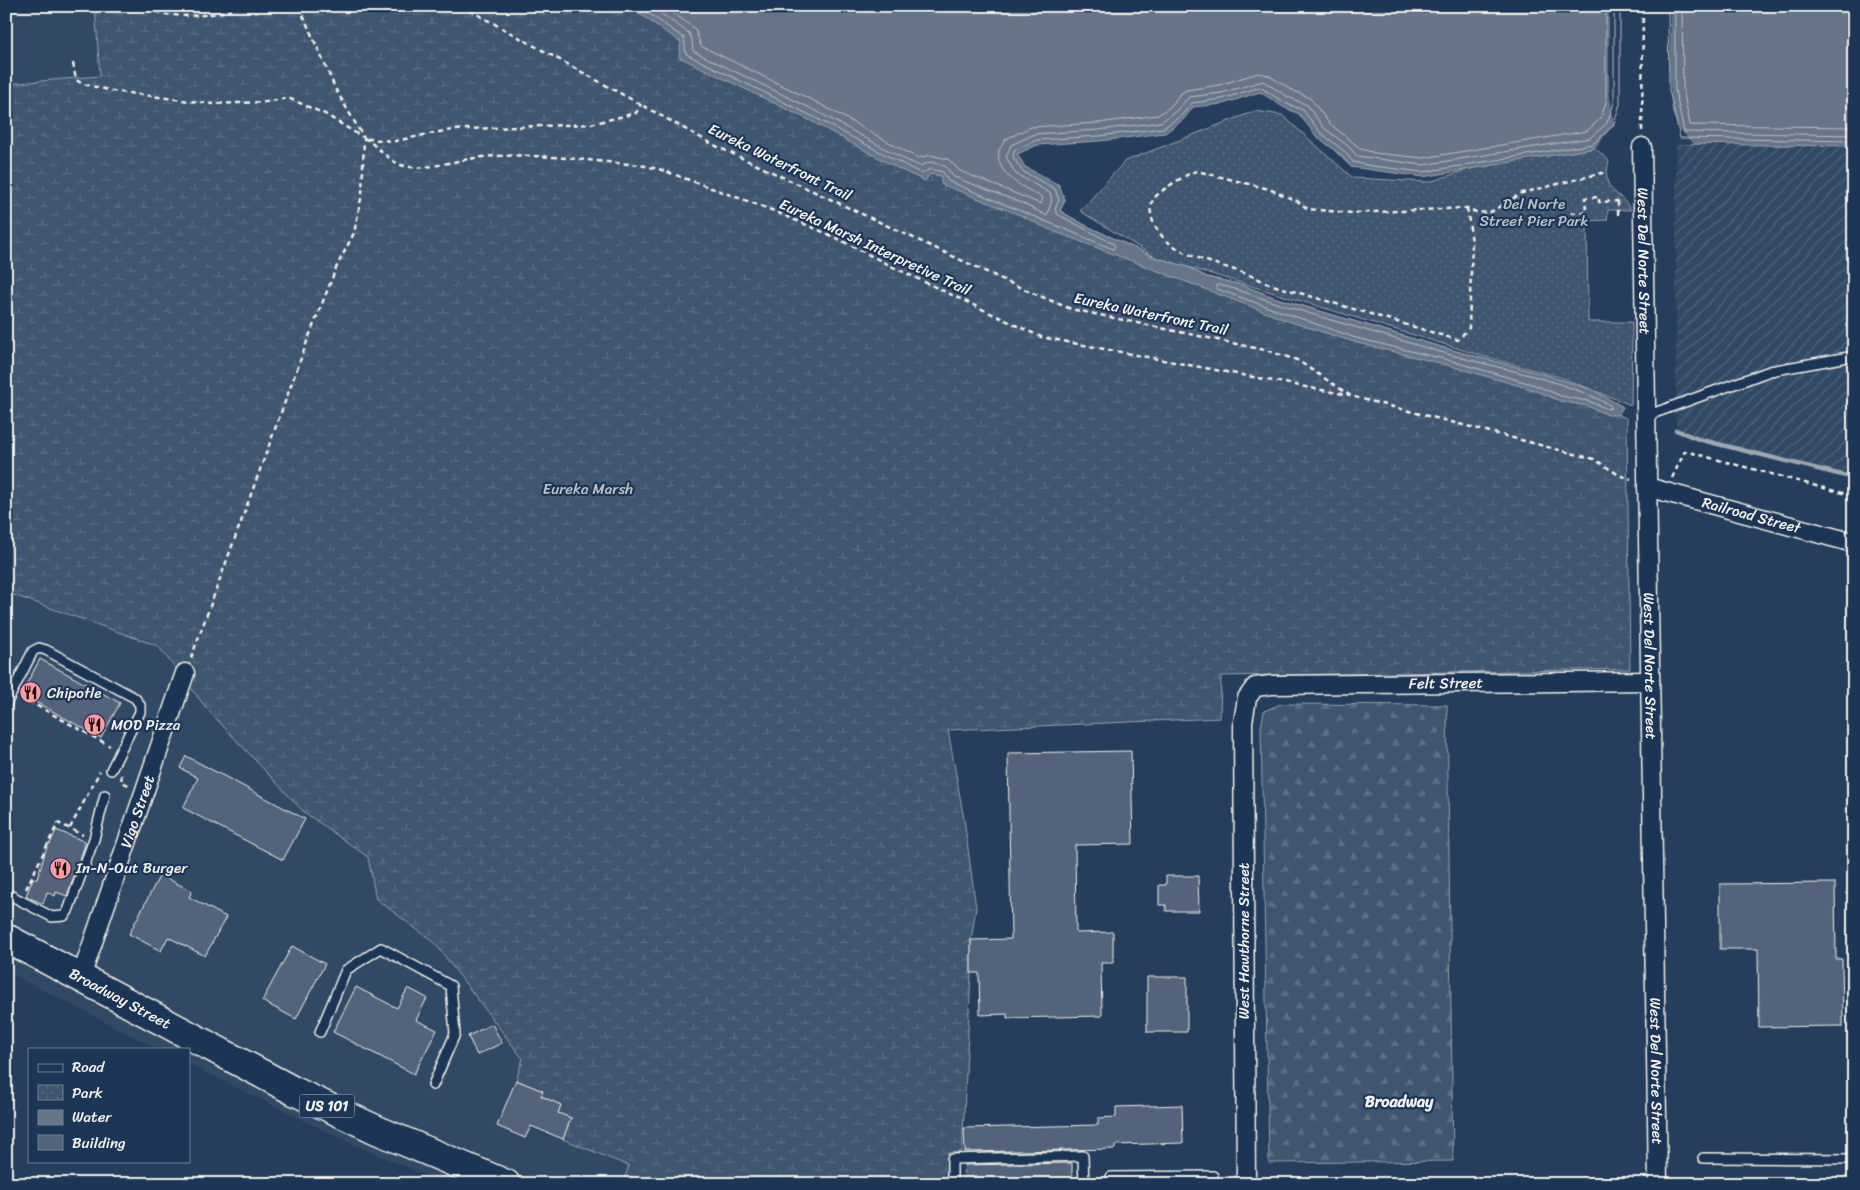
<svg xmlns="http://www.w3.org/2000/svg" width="1860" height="1190" font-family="Sriracha,sans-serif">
<defs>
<pattern id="industrial-furrows" width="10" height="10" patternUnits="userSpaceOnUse" patternTransform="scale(1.25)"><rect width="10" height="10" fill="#334966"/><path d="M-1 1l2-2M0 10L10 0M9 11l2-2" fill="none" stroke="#51647c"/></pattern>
<pattern id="forest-firs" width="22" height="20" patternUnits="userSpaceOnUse" patternTransform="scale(1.25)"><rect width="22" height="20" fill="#40546f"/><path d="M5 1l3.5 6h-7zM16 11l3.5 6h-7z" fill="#5c6d84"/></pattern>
<pattern id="wetland-marsh" width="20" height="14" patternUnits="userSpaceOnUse" patternTransform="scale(1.25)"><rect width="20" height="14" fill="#40546f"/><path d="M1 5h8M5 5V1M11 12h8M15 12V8" fill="none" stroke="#5c6d84"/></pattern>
<pattern id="park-dots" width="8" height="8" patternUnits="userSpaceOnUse" patternTransform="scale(1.25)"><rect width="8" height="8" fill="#40546f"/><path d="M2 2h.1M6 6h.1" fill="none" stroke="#5c6d84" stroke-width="1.8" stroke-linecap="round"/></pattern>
</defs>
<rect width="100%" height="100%" fill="#263d5d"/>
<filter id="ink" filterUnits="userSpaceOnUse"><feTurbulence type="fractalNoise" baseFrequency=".02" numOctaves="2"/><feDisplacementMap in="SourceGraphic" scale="10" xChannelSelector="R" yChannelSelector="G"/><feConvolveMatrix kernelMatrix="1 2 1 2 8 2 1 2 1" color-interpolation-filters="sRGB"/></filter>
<g filter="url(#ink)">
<path fill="#334966" d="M6 6H95L100 76 6 84Z
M11 594 158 646 208 710 304 812 368 857 376 899 434 942 523 1059 541 1097 561 1105 571 1118 563 1139 629 1166 622 1184H447L352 1144 189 1064V1049H158L6 971V599Z"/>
<path fill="url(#industrial-furrows)" d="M1676 144 1854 146V478L1698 439 1676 430Z"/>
<path fill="url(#forest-firs)" stroke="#9aa2ac" d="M1281 704 1447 705 1453 1161 1269 1163 1261 727 1264 711Z"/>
<path fill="url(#wetland-marsh)" stroke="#9aa2ac" d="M95 6H1609L1479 166 1468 169 1351 167 1331 147 1283 79 1037 145 1017 154 1025 167 1059 185 1065 200 1060 211 1085 225 1154 257 1188 267 1207 277 1242 285 1276 298 1441 347 1546 375 1593 390 1623 407 1618 414 1627 419 1630 669 1221 676 1220 718 948 730 964 819 976 908 971 940V973L962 1152 948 1153V1184H622L629 1166 563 1139 571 1118 558 1113 561 1105 541 1096 542 1091 516 1080 523 1059 434 942 376 899 368 857 304 812 208 710 158 646 11 594 6 599V84L100 76Z"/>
<path fill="url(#park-dots)" stroke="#9aa2ac" d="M1255 111 1282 115 1353 178 1429 182 1479 166 1595 148 1609 161C1600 193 1619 189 1631 210H1608L1607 220 1587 221 1588 322H1632L1631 405 1560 377 1483 356 1155 257 1080 211 1125 161Z"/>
<path fill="#677588" stroke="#9fa7ae" d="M628 6H1625L1617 129 1595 148 1423 177 1351 167 1341 155 1316 136 1299 114 1283 107 1260 92 1223 104 1193 107 1184 119 1165 133 1100 141 1037 145 1017 154 1025 167 1059 185 1065 200 1060 211 1085 225 1154 257 1188 267 1207 277 1242 285 1276 298 1441 347 1546 375 1593 390 1623 407 1618 415H1608L1587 406 1560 401 1534 390 1447 365 1354 342 1291 322 1048 229 1020 215 941 184V176L930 174 925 181 901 170 809 120 679 57 681 42Z
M1663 6H1854V146L1676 144 1671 130Z"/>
<path fill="#263d5d" d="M1609 6H1628V105L1619 130 1597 150 1595 148 1614 124 1609 90Z
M1661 6H1671L1669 69 1672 113 1679 129 1694 144 1674 145 1669 131 1662 91Z"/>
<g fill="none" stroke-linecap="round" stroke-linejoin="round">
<path stroke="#bcbfc2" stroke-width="1" d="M638 6 684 38 686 54 812 116 922 174 930 169 943 172 948 181 1113 249 1115 247 1114 244 1057 214 1055 209 1059 200 1055 189 1022 171 1013 157 1014 150 1037 140 1099 136 1163 128 1181 116 1192 103 1222 99 1260 87 1285 103 1303 110 1320 132 1344 151 1353 162 1372 166 1423 172 1593 144 1613 126 1620 104V6
M650 6 689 33 692 40 693 51 814 110 906 160 920 166 930 162 945 166 954 177 1024 204 1047 216 1052 200 1050 193 1016 174 1006 157 1011 145 1035 134 1099 130 1161 122 1176 111 1189 97 1221 93 1263 81 1288 97 1307 105 1324 128 1348 146 1357 156 1423 165 1590 138 1607 123 1614 103V6
M664 6 695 29 701 46 818 103 910 154 919 158 930 155 948 159 960 171 1041 204 1043 198C1025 187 995 177 999 150L1006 139 1031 127 1098 123 1158 115 1171 106 1180 94 1187 90 1219 85 1258 73 1268 75 1292 90 1310 98 1329 123 1361 149 1375 153 1423 158 1587 131 1601 118 1606 102V6
M1668 6 1669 90 1680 138 1854 141
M1675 6V89L1684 132 1854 135
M1682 6 1683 89 1690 125 1854 127
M1219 285C1239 289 1257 297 1276 303 1329 320 1383 335 1437 351 1494 368 1557 377 1610 405L1611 408 1608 409 1588 401 1561 396 1535 385 1448 360 1356 338 1217 289 1216 286Z"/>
<path stroke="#9fa7ae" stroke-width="4.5" d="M1676 430 1698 439 1854 478"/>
</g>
<path fill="#52647b" stroke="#f4f1e8" d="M40 659 120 703 101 738 21 694Z
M1131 751 1133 844 1075 845 1076 933 1113 932V963H1101L1102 1016 1007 1018V1014L980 1015 979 973H971V940L1011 939 1008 753Z
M186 756 305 819 283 860 183 808 198 778 180 768Z
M56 830 86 842 67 896 56 892 55 896 47 892 43 904 26 896 33 878 37 879 48 843 50 844Z
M160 875 192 891 189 897 226 917 205 956 168 937 161 951 129 934Z
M1166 876H1198L1199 911H1166V905H1159V885H1166Z
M1835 883 1836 959H1842L1843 1026 1759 1027 1758 949H1720V884Z
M292 946 325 964 296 1019 262 1001Z
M1147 977H1187V1032H1147Z
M356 987 397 1008 408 988 427 998 416 1020 437 1030 414 1074 333 1032Z
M492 1024 502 1043 477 1055 468 1036Z
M516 1080 543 1091 541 1096 561 1105 558 1113 571 1118 563 1139 531 1126 525 1138 497 1126Z
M1182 1105 1183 1143 1115 1145V1149L965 1152 964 1128 1098 1125V1118L1116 1117V1107Z
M1072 1163V1184H962L965 1165Z"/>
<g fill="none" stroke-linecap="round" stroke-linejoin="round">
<defs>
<path id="lane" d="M1646 416 1770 371 1854 356
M6 704 33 651 39 648 46 650 135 698 140 705V712L111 770
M6 893 52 917 64 916 68 911 94 839 105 795
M320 1032 346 970 381 948 451 986 455 1034 433 1085
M1703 1158 1854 1159
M462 1184 464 1169
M952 1184V1159L1083 1156 1084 1184
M1111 1184V1177L1213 1176V1184"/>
<g id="street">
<path id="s1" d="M1642 147 1658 1184"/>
<path id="s2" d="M1647 487 1854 543"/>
<path id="s3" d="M81 977 185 673"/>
<path id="s4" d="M1246 1184 1243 722 1247 698 1255 687 1271 685 1650 681"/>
</g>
<g id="highway">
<path id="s5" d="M6 938 294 1091 377 1130 506 1184"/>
</g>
</defs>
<use href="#lane" stroke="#f4f1e8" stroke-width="12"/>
<use href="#street" stroke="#f4f1e8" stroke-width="21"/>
<use href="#highway" stroke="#f4f1e8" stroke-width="31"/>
<path stroke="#f4f1e8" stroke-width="2.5" stroke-dasharray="5 4" stroke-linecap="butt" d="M139 6C168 20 212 18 242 6
M462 6 716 146 1021 288 1071 309 1265 350 1297 360 1351 396 1594 459 1619 475 1631 479
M73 63 76 80 83 84 113 91 213 104 265 102 288 98 325 114 362 137
M1642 131 1643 6
M364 138C376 145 390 161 401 165 421 172 448 162 469 159 520 150 587 161 640 165L659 169 769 209 828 234 897 269 1041 337 1348 395
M367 139 395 141 444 131 468 129 591 124 636 113 641 104
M1618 201V219
M1467 208 1472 242 1469 328 1458 340 1266 283C1232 262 1162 262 1151 215 1150 209 1151 201 1155 197 1165 187 1179 180 1190 173L1197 171 1269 189 1297 201 1308 209 1352 213 1467 208 1476 212 1489 213 1522 193 1606 172
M1565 225H1572V213L1586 212 1585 198 1599 197V202L1618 201 1620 198
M1672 478 1685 451 1854 496
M191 658 308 339 337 266 354 233 362 194 364 138 336 90 299 6
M21 697 110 746
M121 775 122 782 131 786
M70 828 100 771
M26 889 58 823 83 835"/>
<use href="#lane" stroke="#1d3557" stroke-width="9"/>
<use href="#street" stroke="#1d3557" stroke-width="18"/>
<use href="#highway" stroke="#1d3557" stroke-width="28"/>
</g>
</g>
<defs>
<symbol id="restaurant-disc" viewBox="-11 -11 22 22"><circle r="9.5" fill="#ff9aa2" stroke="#1d3557"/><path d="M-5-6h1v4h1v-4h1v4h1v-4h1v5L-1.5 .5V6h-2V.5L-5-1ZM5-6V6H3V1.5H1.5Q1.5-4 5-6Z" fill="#111"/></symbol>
</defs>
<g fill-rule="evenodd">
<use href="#restaurant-disc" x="18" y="680" width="25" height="25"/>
<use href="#restaurant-disc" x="82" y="712" width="25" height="25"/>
<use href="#restaurant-disc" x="48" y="856" width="25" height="25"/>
</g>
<g text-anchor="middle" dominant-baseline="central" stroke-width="4.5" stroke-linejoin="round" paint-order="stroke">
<rect fill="#1d3557" stroke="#b4b9bc" stroke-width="1" x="299.5" y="1094.5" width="55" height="23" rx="4"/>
<g font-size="14" font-weight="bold" fill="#f4f1e8">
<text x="327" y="1106">US 101</text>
</g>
<g font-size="15" fill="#f4f1e8" stroke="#1d3557">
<text transform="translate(780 162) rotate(26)">Eureka Waterfront Trail</text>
<text transform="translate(875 247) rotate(25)">Eureka Marsh Interpretive Trail</text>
<text stroke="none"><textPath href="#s1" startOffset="114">West Del Norte Street</textPath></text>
<text transform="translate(1151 314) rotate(12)">Eureka Waterfront Trail</text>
<text stroke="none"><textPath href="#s2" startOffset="108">Railroad Street</textPath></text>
<text stroke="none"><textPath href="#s1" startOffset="519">West Del Norte Street</textPath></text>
<text stroke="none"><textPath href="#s4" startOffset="691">Felt Street</textPath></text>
<text stroke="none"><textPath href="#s3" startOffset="175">Vigo Street</textPath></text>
<text transform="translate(1244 941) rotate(-90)">West Hawthorne Street</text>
<text stroke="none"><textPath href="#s5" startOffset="129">Broadway Street</textPath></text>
<text stroke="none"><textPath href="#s1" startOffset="924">West Del Norte Street</textPath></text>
</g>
<g font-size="15" fill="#bec2c4" stroke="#1d3557">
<text x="1534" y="204">Del Norte<tspan x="1534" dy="17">Street Pier Park</tspan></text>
<text x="588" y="489">Eureka Marsh</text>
</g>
<g font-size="15" fill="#f4f1e8" stroke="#1d3557" text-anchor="start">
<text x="47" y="693">Chipotle</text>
<text x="111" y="725">MOD Pizza</text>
<text x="76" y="868">In-N-Out Burger</text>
</g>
<g font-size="16" font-weight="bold" fill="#f4f1e8" stroke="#1d3557">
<text x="1399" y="1101">Broadway</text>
</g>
</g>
<rect width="1860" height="1190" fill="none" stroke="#1d3557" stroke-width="25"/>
<rect x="12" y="12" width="1835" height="1165" fill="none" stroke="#f4f1e8" stroke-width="2" filter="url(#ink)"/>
<rect x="28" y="1048" width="162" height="115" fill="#1d3557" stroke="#738091"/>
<rect x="38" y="1064" width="25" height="8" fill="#1d3557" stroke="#738091"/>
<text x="72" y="1072" font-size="15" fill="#f4f1e8">Road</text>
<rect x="38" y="1085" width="25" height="15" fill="url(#park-dots)" stroke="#738091"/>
<text x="72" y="1098" font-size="15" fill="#f4f1e8">Park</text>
<rect x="38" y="1110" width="25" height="15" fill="#677588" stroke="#738091"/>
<text x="72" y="1122" font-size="15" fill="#f4f1e8">Water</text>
<rect x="38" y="1135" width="25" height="15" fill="#52647b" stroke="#738091"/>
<text x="72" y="1148" font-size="15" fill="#f4f1e8">Building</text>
</svg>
